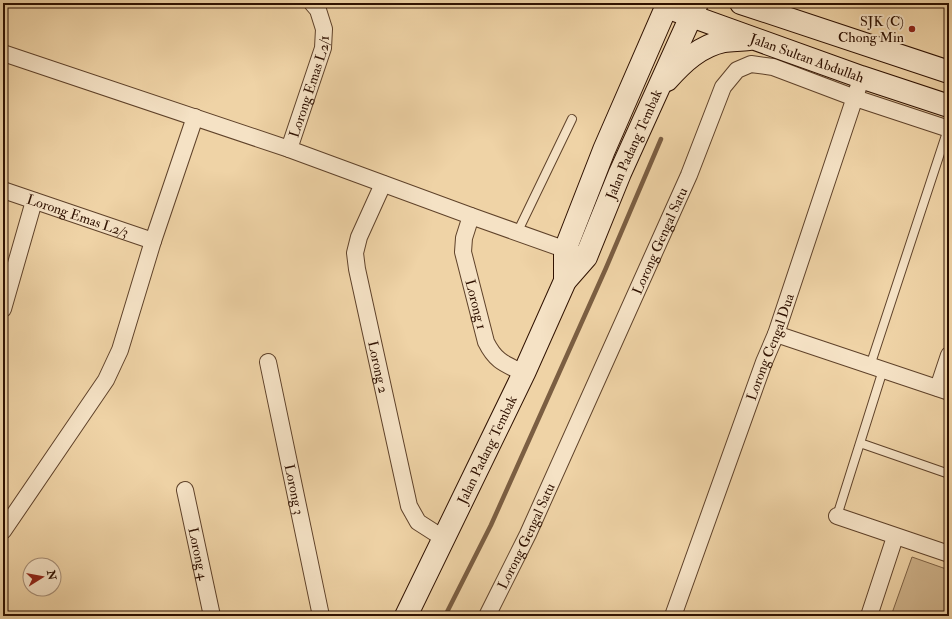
<svg xmlns="http://www.w3.org/2000/svg" width="952" height="619" font-family="'IM FELL Double Pica',serif">
<rect width="100%" height="100%" fill="#efd3a6"/>
<filter id="stains"><feTurbulence type="fractalNoise" baseFrequency=".005" numOctaves="4"/><feColorMatrix values="0 0 0 0 .2 0 0 0 0 .09 0 0 0 0 .02 0 0 0 .5 -.17"/></filter>
<radialGradient id="worn" r=".72"><stop offset=".6" stop-color="#630" stop-opacity="0"/><stop offset="1" stop-color="#630" stop-opacity=".3"/></radialGradient>
<path fill="#ceb28a" stroke="#7e6245" d="M912 557 949 570V616H891Z"/>
<g fill="none" stroke-linecap="round" stroke-linejoin="round">
<path stroke="#7b5e42" stroke-width="4.5" d="M445 616 491 525 606 268 661 139"/>
<defs>
<path id="service" d="M517 233 572 119
M870 366 948 129
M860 443 949 474
M837 516 883 370"/>
<g id="minor">
<path d="M3 53 289 149 471 216 575 253"/>
<path id="s1" d="M289 149 323 48 324 29 318 10 312 3"/>
<path id="s2" d="M383 184 359 237 355 253 357 269 409 506 418 522 443 538"/>
<path id="s3" d="M3 190 153 241"/>
<path id="s4" d="M471 216 464 238 463 252 486 342C496 362 505 364 524 373"/>
<path d="M3 309 34 201"/>
<path d="M776 334 949 392"/>
<path id="s5" d="M268 362 321 616"/>
<path d="M938 388 949 355"/>
<path id="s6" d="M185 490 212 616"/>
<path d="M837 516 949 554"/>
<path d="M3 531 106 380 120 350 153 241 195 117"/>
<path id="s7" d="M487 616 528 534 689 175 723 87 737 70 751 64 773 67 855 98 949 129"/>
<path id="s8" d="M673 616 764 362 776 334 858 88"/>
<path d="M869 616 895 537"/>
</g>
<g id="secondary">
<path d="M741 3 949 72"/>
<path id="s9" d="M666 7 861 77 949 106"/>
<path d="M667 80C683 62 700 46 724 41 732 40 741 40 749 39"/>
<path d="M565 281V250L604 150 668 3"/>
<path id="s10" d="M406 616 524 373 565 281 586 257 620 173 697 3"/>
</g>
</defs>
<use href="#service" stroke="#5f422a" stroke-width="10"/>
<use href="#minor" stroke="#5f422a" stroke-width="18"/>
<use href="#secondary" stroke="#2f1100" stroke-width="24"/>
<use href="#service" stroke="#f5e2c5" stroke-width="8"/>
<use href="#minor" stroke="#f5e2c5" stroke-width="16"/>
<use href="#secondary" stroke="#f5e2c5" stroke-width="22"/>
</g>
<circle fill="#8f2418" stroke="#f5e2c5" stroke-width="1.5" cx="912" cy="29" r="4"/>
<g text-anchor="middle" dominant-baseline="central" stroke-width="4" stroke-linejoin="round" paint-order="stroke">
<g font-size="14" fill="#2f1100" stroke="#f5e2c5" text-anchor="end">
<text x="904" y="21">SJK (C)<tspan x="904" dy="16">Chong Min</tspan></text>
</g>
<g font-size="14" fill="#2f1100" stroke="#f5e2c5">
<text stroke="none"><textPath href="#s9" startOffset="150">Jalan Sultan Abdullah</textPath></text>
<text stroke="none"><textPath href="#s1" startOffset="66">Lorong Emas L2/1</textPath></text>
<text stroke="none"><textPath href="#s10" startOffset="525">Jalan Padang Tembak</textPath></text>
<text stroke="none"><textPath href="#s3" startOffset="79">Lorong Emas L2/3</textPath></text>
<text stroke="none"><textPath href="#s7" startOffset="413">Lorong Gengal Satu</textPath></text>
<text stroke="none"><textPath href="#s4" startOffset="91">Lorong 1</textPath></text>
<text stroke="none"><textPath href="#s8" startOffset="286">Lorong Cengal Dua</textPath></text>
<text stroke="none"><textPath href="#s2" startOffset="191">Lorong 2</textPath></text>
<text stroke="none"><textPath href="#s10" startOffset="185">Jalan Padang Tembak</textPath></text>
<text stroke="none"><textPath href="#s5" startOffset="130">Lorong 3</textPath></text>
<text stroke="none"><textPath href="#s7" startOffset="89">Lorong Gengal Satu</textPath></text>
<text stroke="none"><textPath href="#s6" startOffset="65">Lorong 4</textPath></text>
</g>
</g>
<rect width="952" height="619" fill="none" stroke="#efd3a6" stroke-width="16"/>
<rect x="4" y="4" width="944" height="611" fill="none" stroke="#2f1100" stroke-width="2"/>
<rect x="8" y="8" width="936" height="603" fill="none" stroke="#2f1100"/>
<g transform="translate(42 577) rotate(79)"><circle r="19" fill="#f5e2c5" stroke="#a68e76"/>
<path d="M0-3L7 15L0 10L-7 15Z" fill="#8f2418"/>
<text y="-6" font-size="11" font-weight="bold" text-anchor="middle" fill="#2f1100">N</text>
</g>
<rect width="100%" height="100%" filter="url(#stains)"/>
<rect width="100%" height="100%" fill="url(#worn)"/>
</svg>
